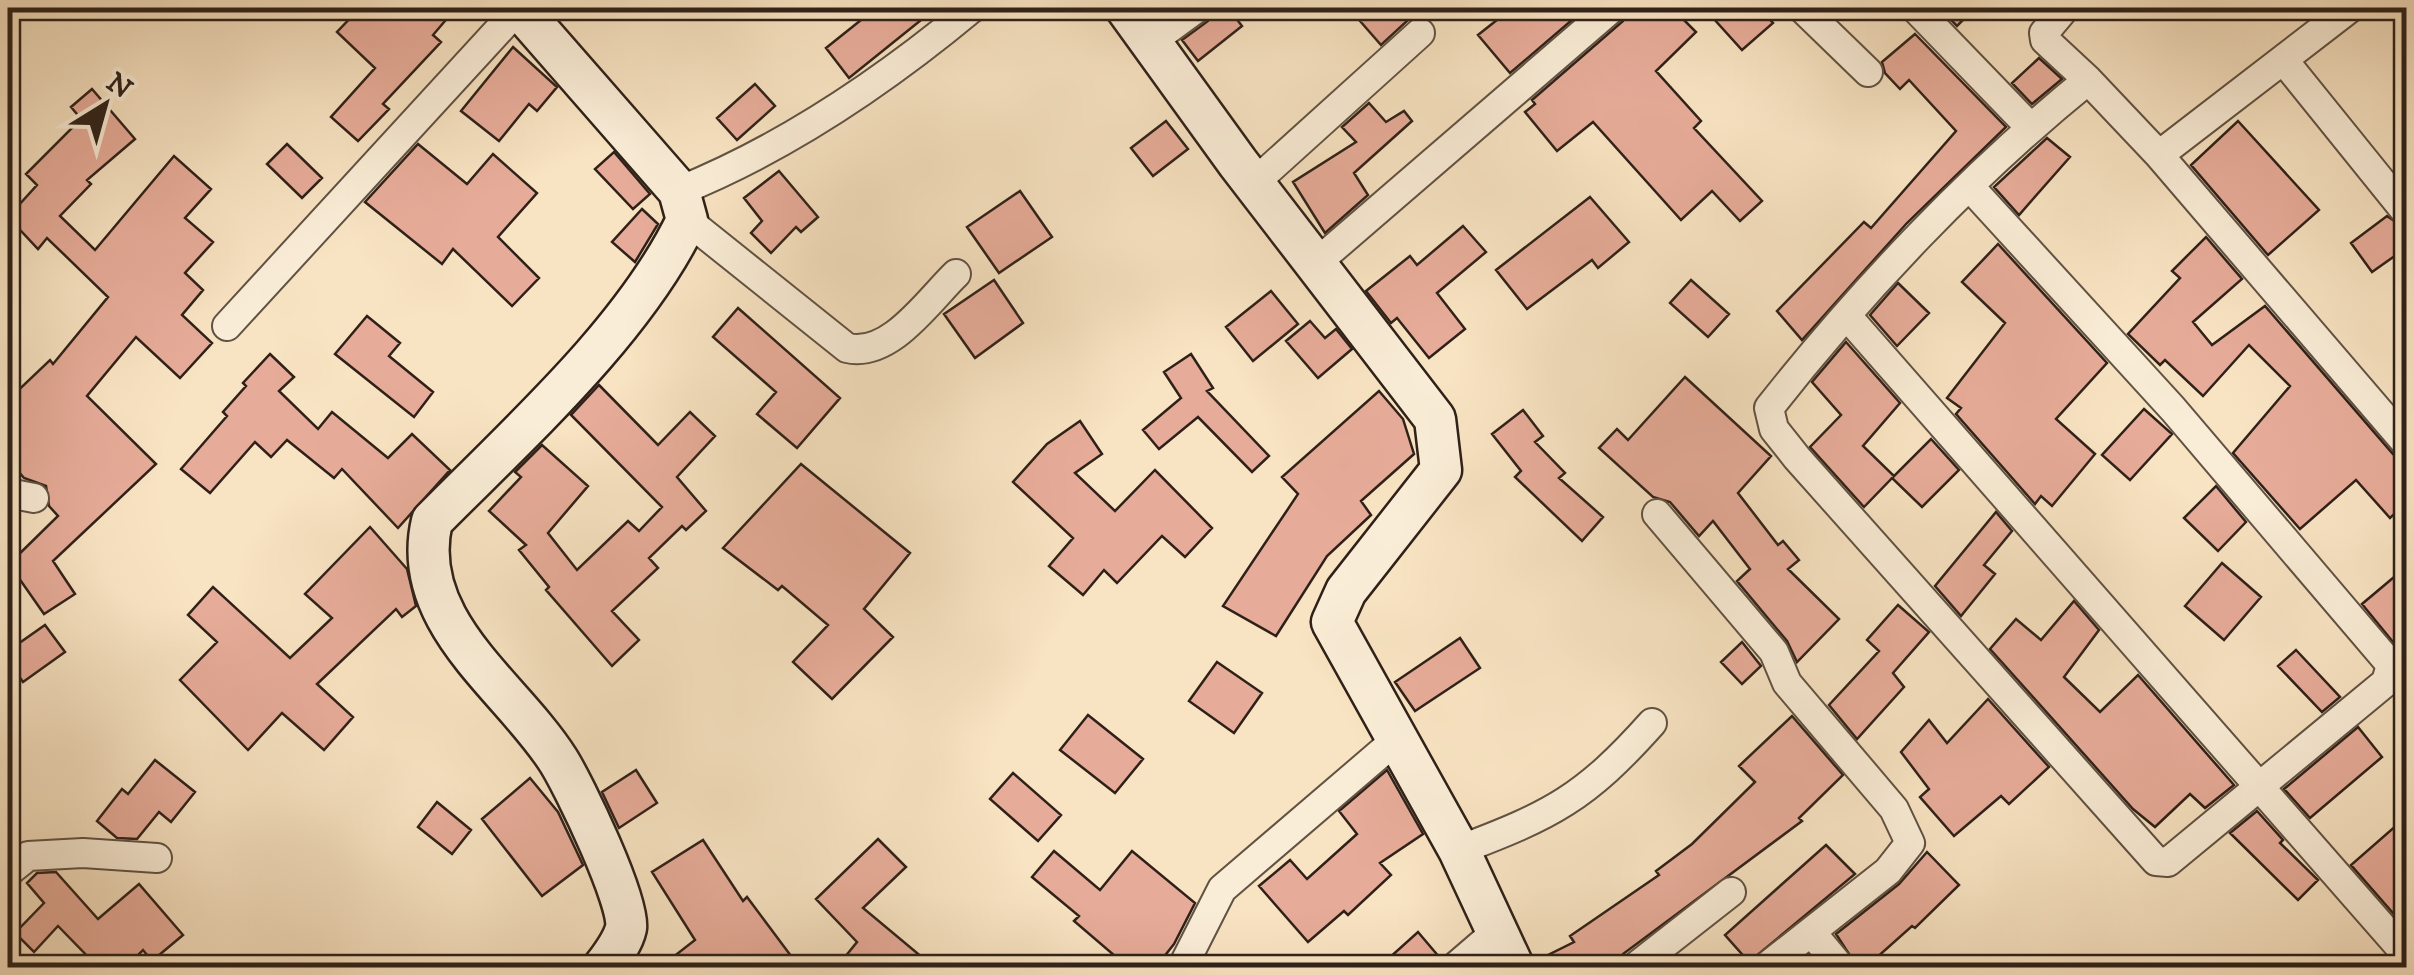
<svg xmlns="http://www.w3.org/2000/svg" width="2414" height="975" font-family="'IM FELL DW Pica',serif">
<rect width="100%" height="100%" fill="#f8e3c2"/>
<filter id="stains"><feTurbulence type="fractalNoise" baseFrequency=".002" numOctaves="4"/><feColorMatrix values="0 0 0 0 .2 0 0 0 0 .09 0 0 0 0 .02 0 0 0 .5 -.17"/></filter>
<radialGradient id="worn" r=".72"><stop offset=".6" stop-color="#630" stop-opacity="0"/><stop offset="1" stop-color="#630" stop-opacity=".3"/></radialGradient>
<path fill="#e7ac99" stroke="#2f2119" stroke-width="2.5" d="M360 8H456L433 35 441 42 383 104 389 109 358 141 331 117 375 68 337 32Z
M876 8H936L849 78 826 48Z
M1214 8H1228L1242 26 1198 61 1182 40 1208 21Z
M1376 8H1431L1408 20 1381 45 1360 21Z
M1512 8H1586L1510 73 1478 35Z
M1629 8H1672L1696 32 1656 71 1701 121 1694 128 1762 201 1740 221 1712 191 1681 220 1593 122 1557 151 1525 112 1535 104 1532 100 1623 21Z
M1704 8H1759L1773 23 1742 50Z
M1946 8H1975L1957 26 1942 11Z
M1915 34 2006 127 1907 223 1802 340 1777 311 1864 222 1871 228 1956 131 1909 80 1900 89 1885 73 1882 62Z
M513 47 557 87 537 111 529 104 499 141 461 111Z
M2039 58 2062 79 2032 104 2012 83Z
M755 84 775 106 737 140 717 118Z
M92 89 135 139 87 180 91 184 60 216 95 250 174 156 211 189 185 218 213 242 185 273 203 290 182 315 212 343 180 378 136 337 87 396 156 464 53 561 75 594 44 614 9 564 58 516 49 506 46 486 24 478 8 459V400L50 360 53 364 108 297 47 238 38 249 8 217 37 185 26 174 81 119 71 107Z
M1369 103 1386 122 1404 111 1412 121 1354 173 1368 195 1325 233 1293 182 1356 142 1342 127Z
M1166 121 1188 149 1153 176 1131 148Z
M2238 121 2319 210 2268 255 2191 165Z
M2047 138 2070 157 2019 215 1994 187Z
M287 144 322 178 302 198 267 164Z
M418 144 467 184 493 154 537 193 498 237 539 278 512 306 453 249 442 264 365 202Z
M614 152 650 194 633 209 595 169Z
M779 171 818 217 801 232 796 227 771 253 751 233 762 221 744 198Z
M1020 191 1052 237 999 273 967 227Z
M1590 197 1629 242 1598 268 1592 260 1527 309 1496 270Z
M642 209 658 224 635 262 612 242Z
M2387 216 2406 229V248L2372 272 2351 243Z
M1463 226 1486 252 1437 293 1465 329 1429 358 1397 318 1391 323 1366 291 1410 256 1417 265Z
M2206 237 2242 279 2193 322 2212 345 2265 306 2393 454 2406 464V503L2390 518 2356 480 2300 529 2233 453 2290 386 2249 345 2203 396 2165 360 2160 365 2128 334 2180 278 2172 271Z
M1998 244 2107 363 2056 419 2095 454 2052 506 2041 496 2035 504 1956 414 1961 408 1947 398 2005 323 1962 282Z
M994 280 1023 323 975 358 944 314Z
M1691 280 1729 314 1708 337 1670 303Z
M1898 283 1929 313 1897 346 1870 315Z
M1271 291 1298 324 1253 361 1226 327Z
M738 308 840 398 797 448 757 414 776 392 713 337Z
M367 316 400 343 389 356 433 392 414 417 335 354Z
M1310 321 1325 338 1336 329 1352 349 1318 378 1286 341Z
M1846 342 1900 403 1863 446 1894 476 1864 507 1810 447 1841 415 1812 382Z
M270 354 294 377 279 391 318 429 332 412 388 458 412 434 450 470 398 528 342 469 334 478 287 440 271 457 255 442 210 493 181 469 227 416 223 412 246 386 243 383Z
M1191 354 1213 388 1207 391 1269 456 1252 472 1198 417 1159 449 1143 430 1181 398 1164 372Z
M1685 377 1771 456 1738 493 1778 545 1783 541 1799 560 1788 569 1839 619 1797 662 1787 641 1737 581 1750 569 1713 521 1699 536 1670 502 1653 497 1599 448 1617 429 1628 440Z
M599 385 658 445 690 412 715 436 677 477 706 511 686 530 682 526 649 558 658 568 612 611 639 640 612 666 546 590 549 587 519 550 526 545 489 511 521 477 515 472 542 445 588 486 548 533 577 570 628 521 639 531 662 507 571 415Z
M1379 391 1403 419 1414 454 1361 501 1371 515 1327 556 1276 636 1223 606 1298 494 1282 477Z
M2144 409 2172 434 2130 480 2102 455Z
M1523 410 1543 436 1535 442 1565 473 1559 478 1603 517 1582 541 1515 477 1521 471 1492 434Z
M1080 421 1102 454 1075 473 1115 511 1155 470 1212 528 1185 557 1162 536 1117 583 1104 570 1083 595 1049 566 1073 538 1013 482 1047 444Z
M1931 439 1959 470 1922 507 1892 478Z
M801 464 910 553 864 609 893 637 832 699 793 662 828 625 782 586 778 590 723 548Z
M2216 486 2246 522 2218 551 2184 518Z
M1996 512 2012 531 1984 565 1995 574 1961 616 1935 586Z
M370 527 407 569 416 606 402 617 396 609 317 684 353 717 324 750 282 713 248 750 180 680 217 642 188 615 213 587 290 658 332 618 305 594Z
M2222 563 2261 597 2224 640 2185 606Z
M2406 567V658L2362 604Z
M2074 601 2099 630 2064 677 2100 712 2138 675 2234 785 2205 808 2190 794 2155 827 2133 809 1990 649 2016 619 2041 640Z
M1898 605 1929 632 1893 673 1904 687 1857 739 1829 705 1879 651 1867 640Z
M45 625 65 652 23 682 8 661V651Z
M1460 638 1480 668 1415 711 1395 682Z
M1742 642 1761 666 1742 684 1721 662Z
M2296 650 2340 697 2322 712 2278 666Z
M1217 662 1262 693 1234 733 1189 701Z
M1988 699 2049 767 2009 804 2001 796 1954 836 1920 797 1929 789 1901 752 1929 720 1947 743Z
M1088 715 1143 759 1115 793 1060 750Z
M1792 716 1843 775 1799 818 1802 821 1623 954 1617 968H1537L1536 961 1574 942 1570 936 1659 875 1656 871 1692 844 1755 782 1739 766Z
M2358 727 2382 757 2310 818 2284 789Z
M155 760 195 792 171 822 159 812 137 839 117 838 97 821 122 789 128 794Z
M636 770 657 803 619 828 602 792Z
M1387 770 1423 834 1380 863 1391 875 1348 915 1344 911 1308 942 1259 886 1290 860 1307 879 1357 834 1339 811Z
M1013 773 1061 815 1038 841 990 799Z
M530 778 558 812 583 865 542 896 482 819Z
M437 802 471 830 452 854 418 827Z
M2257 811 2283 840 2280 843 2318 880 2298 900 2230 833Z
M2406 817V928L2351 865Z
M878 839 906 867 863 908 935 968H836L857 942 816 899Z
M703 840 743 901 747 897 800 968H659L695 940 652 872Z
M1826 845 1855 874 1749 962 1725 935Z
M1054 851 1100 890 1132 851 1195 903 1174 944 1155 968H1129L1074 921 1079 916 1032 877Z
M1927 852 1959 885 1915 928 1912 926 1865 968H1858L1836 934 1899 884Z
M56 872 98 919 139 884 183 935 152 961 143 950 125 968H99L58 926 34 952 15 933 44 903 27 883 37 873Z
M1418 932 1440 958 1437 968H1378Z"/>
<g fill="none" stroke-linecap="round" stroke-linejoin="round">
<defs>
<path id="street" d="M1802 8 1868 72
M1915 8 2030 127
M2065 8 2044 33 2045 40 2088 80
M1152 41 1197 8
M2285 62 2406 212
M2159 155 2350 8
M1254 183 1420 33
M1970 187 2173 409 2391 665 2386 682 2168 862 2156 861 1797 458 1774 429 1769 408C1861 291 1973 173 2088 80L2159 155 2406 443
M679 191C786 148 883 82 972 8
M687 220 847 348C890 358 928 301 956 274
M1315 264 1612 8
M1847 316 2406 954
M227 326 519 8
M8 493 34 498
M1657 514 1774 652 1787 683 1894 809 1910 843 1888 871 1765 968
M1459 850C1552 815 1585 798 1652 723
M8 872 28 856 83 853 157 858
M1812 933 1841 968
M1182 968 1222 889 1396 740
M1454 968 1497 931
M1634 968 1731 892"/>
<path id="secondary" d="M519 8 679 191 687 220C634 331 518 434 432 521 408 622 511 686 558 760 574 785 631 904 626 928 623 942 612 956 603 968
M1126 8 1238 163 1435 419 1441 470 1346 591 1332 622 1459 850 1514 968"/>
</defs>
<use href="#street" stroke="#615243" stroke-width="32"/>
<use href="#secondary" stroke="#2f2119" stroke-width="45"/>
<use href="#street" stroke="#faedd7" stroke-width="28"/>
<use href="#secondary" stroke="#faedd7" stroke-width="40"/>
</g>
<rect width="2414" height="975" fill="none" stroke="#f8e3c2" stroke-width="40"/>
<rect x="10" y="10" width="2394" height="955" fill="none" stroke="#2f2119" stroke-width="5"/>
<rect x="20" y="20" width="2374" height="935" fill="none" stroke="#2f2119" stroke-width="2.5"/>
<g transform="translate(105 105) rotate(37)" stroke="#faedd7" stroke-width="8" paint-order="stroke">
<path d="M0-8L18 38L0 25L-18 38Z" fill="#2f2119"/>
<text y="-15" font-size="28" font-weight="bold" text-anchor="middle" fill="#2f2119">N</text>
</g>
<rect width="100%" height="100%" filter="url(#stains)"/>
<rect width="100%" height="100%" fill="url(#worn)"/>
</svg>
